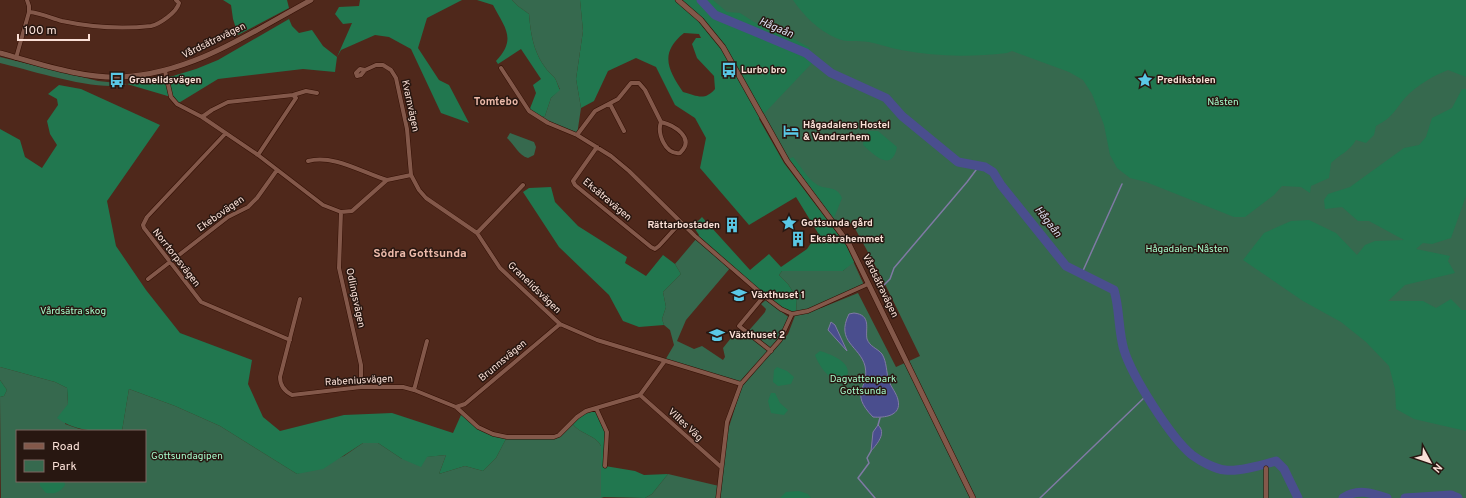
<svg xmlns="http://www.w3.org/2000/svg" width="1466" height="498" font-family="Overpass,sans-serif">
<rect width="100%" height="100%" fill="#4f281b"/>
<path fill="#36694e" d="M512 0H580L583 31 576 79 581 108 577 135 539 118 545 116 551 98 560 89C558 86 556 78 553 76 535 59 531 38 529 14L518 6Z
M685 0H1466V498H645L652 494 668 474 719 486 726 436 743 383 788 334 796 313 797 298 788 284 779 275 782 271H843L853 261 864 285 811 310 821 308 858 293 896 367 920 356 881 276 852 223 839 227 781 148Z
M0 57 98 81 127 84C100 93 30 70 0 63Z
M510 133 534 142 536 147 534 155 528 158C518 155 515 145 507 138Z
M697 238 731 267 686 320 677 341 694 349 702 346 723 360 725 357 723 348 735 333 738 331 745 335 765 312 766 309 761 304 766 300 791 319 787 329 741 384 664 362 674 345 670 330 664 325 662 319 666 307 663 292 681 274 675 264Z
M0 367 55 382 67 388 68 404 65 424 85 431H17V481H145V431H122L129 389 175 406 220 426 297 474 344 456 363 443H378L402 459 446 455 439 474 465 466 483 471 496 458 507 437H554L572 423C579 434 596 435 601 446V497L604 498H1L0 397 4 396 7 390 0 380Z"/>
<path fill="#21774f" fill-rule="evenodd" d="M223 0H287L289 8 238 35 233 19 231 5Z
M360 0H462L427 18 418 48 439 80 449 85 469 123 441 113 411 49 389 37 375 35 341 50 337 57 335 72 303 69 218 79 177 104 171 97 127 84 173 76 196 69 218 60 289 19 292 26 299 33 312 30 323 46 337 57 352 23 343 24 335 14 339 7 359 6Z
M477 0H512L518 6 529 14C531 38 535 59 553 76 556 78 558 86 560 90L551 98 545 116 539 118 529 111 536 93 533 85 541 79 521 49 498 64 496 61C517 39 505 28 493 5Z
M580 0H713L727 12 740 13 754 22 785 34 810 48 806 53 814 61 759 119 784 163 846 245 854 262 843 271H782L779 275 788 284 797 298 796 313 781 309 697 238 699 235 693 226 702 217 750 270 769 254 781 267 807 249 818 233 796 197 749 225 700 168 706 138 695 118 675 105 656 67 636 58 608 71 594 101 581 108 576 79 583 31ZM684 33 699 34 701 38H696L692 44 697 58 714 76 715 89C705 101 697 96 683 92 668 70 659 53 684 33Z
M793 0H1466V77L1448 70C1433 76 1417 85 1405 98 1394 111 1393 117 1376 126L1374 135 1366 143 1356 140C1350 151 1339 155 1331 163L1329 178 1311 186 1310 193 1301 187 1282 186 1274 195 1245 217H1234L1146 182 1130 178 1117 168 1110 155 1104 125 1092 94 1083 80 1069 72 1012 51 1007 53C971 57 937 57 901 50 890 48 879 44 869 42 857 40 846 43 836 38 818 30 804 16 793 0Z
M59 85 81 89 160 125 107 201 116 246 146 290 180 333 252 360 248 384 263 417 280 431 344 415 392 413 453 433 461 415 478 427 507 437 496 458 483 471 465 466 439 474 446 455 427 457 421 467 402 459 378 443H363L323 469 297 474 220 426 175 406 129 389 122 431C99 431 77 433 57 418L68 404 67 388 55 382 0 367V129L20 140 25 157 42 168 57 145 50 134 47 121 58 105 57 99 48 94Z
M1462 89H1466V196L1451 238 1432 244 1423 243 1416 249 1450 256 1448 261 1455 273 1405 285 1388 301H1423L1436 308 1451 299 1462 310H1466V431L1414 419 1396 409 1395 389 1389 366 1366 342 1341 322 1303 301 1243 260 1264 233 1291 221 1309 220 1336 233 1357 255 1365 245 1375 241 1404 240 1369 221H1358L1342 207 1325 209 1324 200 1328 194 1350 187 1404 148 1419 145 1426 137 1432 118 1452 108Z
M869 131H878L897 147C892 173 874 155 863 145L864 137Z
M793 157C800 165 807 178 816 184 826 191 836 184 842 198L834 218 789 159Z
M551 187 555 202 578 226 627 257 625 263 646 276 663 255 675 264 681 274 663 292 666 307 662 319 664 325 639 327 623 321 609 295 559 247 523 192 529 188Z
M820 351C830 354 858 364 844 380 830 383 819 366 815 355Z
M777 367 787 371 794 377 791 384 778 386 773 382 774 370Z
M0 380 7 390 4 396 0 397Z
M771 393H775L780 403 788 410 784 415 771 413 768 401Z
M596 408 606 428 605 466 635 471 644 475 668 474 652 494 645 498 601 497V446C596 435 579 434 572 423L577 417Z
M40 481H64L65 485C59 493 55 494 46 493L40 486Z
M799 491 808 494 811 498H780L786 492Z"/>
<path fill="#4a4e8e" stroke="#7f7aa4" d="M854 313C872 315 865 329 867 339 870 347 877 348 882 354 887 362 886 372 889 381 891 387 897 394 898 400 902 416 884 418 873 417 848 391 870 389 865 366 860 346 835 342 849 314Z
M831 322 835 325 847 351 828 330Z
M878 425C887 433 877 444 871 451L873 432Z"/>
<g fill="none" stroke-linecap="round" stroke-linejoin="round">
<path stroke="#7f7aa4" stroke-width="1.5" d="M1082 273 1122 184
M883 286 890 279 894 268 967 182 979 166
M878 425 880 418
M871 451 867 458 869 463 858 478 875 498
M1040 498 1147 395"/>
<path stroke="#4a4e8e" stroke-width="9" d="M701 0 715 15 806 53 831 73 886 98 902 116 958 162 985 167 993 172 1001 185 1066 266 1114 290C1120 310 1118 330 1124 350 1132 376 1171 438 1192 455 1200 461 1215 469 1225 470 1239 472 1262 465 1276 461L1284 469 1298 498
M1343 498C1357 488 1372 493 1387 498
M1405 498 1451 495 1458 498"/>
<defs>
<path id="minor" d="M29 12C41 13 51 18 62 21 90 27 123 29 151 26 160 24 177 12 179 3L176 0
M16 58 29 12V6L27 0
M501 68 529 111 548 123 577 135 611 156 629 171 695 236 764 296 781 309 792 314
M365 70 360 69 356 73 357 76 361 75 365 70 376 65H383L391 70 396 78 407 129 411 175 419 190 426 198 477 233 500 268 560 324 597 340 741 384
M165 71 171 97 177 104 202 117 258 155 323 205 341 212 352 211 387 180 411 175
M610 104 624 131
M202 117 212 110 228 102 293 95 306 91 317 93
M225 134 147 217 143 225 144 228 201 302 290 340
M577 135 595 111 618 99 631 83H639L645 90 661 122C657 133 665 155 680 153 696 138 674 125 661 122
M597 147 573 181 575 185 651 247 655 249 659 246 680 223
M258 155 296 98 293 95
M308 161C334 154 363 173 387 180
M341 212 339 268 361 365V387
M477 233 523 185
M148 279 228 217 248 207 257 198 277 170
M764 296 739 326 771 351
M300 299 280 377C280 386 284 391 292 395L361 387H403L414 390 456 407 478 427 493 434 507 437H554L559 435 577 417 586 411 640 395 664 362
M414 390 427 341
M640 395 721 467
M456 407 465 404 560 324
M596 408 607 432 605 466
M718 498 727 422 741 384 780 340 792 314 808 311 868 284
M1266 498V468"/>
<path id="tertiary" d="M678 0 701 20 723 47 787 161 849 244 973 498
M0 53C37 63 83 79 122 77 193 73 250 33 311 0"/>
</defs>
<use href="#minor" stroke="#330f04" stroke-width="5"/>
<use href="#tertiary" stroke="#330f04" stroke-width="6"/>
<use href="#minor" stroke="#83584a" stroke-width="4"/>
<use href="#tertiary" stroke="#83584a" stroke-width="5"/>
</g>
<defs>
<symbol id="bus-bare" viewBox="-9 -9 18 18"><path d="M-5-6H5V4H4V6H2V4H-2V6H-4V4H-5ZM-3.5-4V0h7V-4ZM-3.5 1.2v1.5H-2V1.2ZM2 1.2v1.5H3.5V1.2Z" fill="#5ac8e6" stroke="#281711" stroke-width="2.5" paint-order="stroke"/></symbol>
<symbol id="sight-bare" viewBox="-9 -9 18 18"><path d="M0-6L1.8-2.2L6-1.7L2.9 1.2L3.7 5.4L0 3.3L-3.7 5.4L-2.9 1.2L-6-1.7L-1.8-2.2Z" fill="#5ac8e6" stroke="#281711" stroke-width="2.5" paint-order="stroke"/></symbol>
<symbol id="hotel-bare" viewBox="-9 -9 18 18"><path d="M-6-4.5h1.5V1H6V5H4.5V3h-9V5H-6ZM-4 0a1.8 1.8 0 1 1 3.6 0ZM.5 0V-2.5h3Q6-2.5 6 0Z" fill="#5ac8e6" stroke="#281711" stroke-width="2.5" paint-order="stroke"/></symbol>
<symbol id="building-bare" viewBox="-9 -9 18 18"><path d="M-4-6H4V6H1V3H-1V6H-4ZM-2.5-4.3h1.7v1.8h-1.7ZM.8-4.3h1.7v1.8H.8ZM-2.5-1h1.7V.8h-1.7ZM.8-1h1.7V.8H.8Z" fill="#5ac8e6" stroke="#281711" stroke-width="2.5" paint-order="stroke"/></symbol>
<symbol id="school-bare" viewBox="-9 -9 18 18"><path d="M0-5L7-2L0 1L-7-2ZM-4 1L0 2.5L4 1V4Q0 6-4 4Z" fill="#5ac8e6" stroke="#281711" stroke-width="2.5" paint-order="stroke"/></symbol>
</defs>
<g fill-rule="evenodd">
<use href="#bus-bare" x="718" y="59" width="22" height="22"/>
<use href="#bus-bare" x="106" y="69" width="22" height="22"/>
<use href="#sight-bare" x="1134" y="69" width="22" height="22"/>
<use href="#hotel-bare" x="780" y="120" width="22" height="22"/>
<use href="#sight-bare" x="778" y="212" width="22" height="22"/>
<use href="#building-bare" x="721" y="214" width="22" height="22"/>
<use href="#building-bare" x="787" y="228" width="22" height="22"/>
<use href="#school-bare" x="728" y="284" width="22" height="22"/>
<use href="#school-bare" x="706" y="324" width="22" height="22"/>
</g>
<g text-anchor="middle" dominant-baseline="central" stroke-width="3" stroke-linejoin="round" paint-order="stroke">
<g font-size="10" fill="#fae0d7" stroke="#281711">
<text transform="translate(214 41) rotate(-26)">Vårdsätravägen</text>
<text transform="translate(410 106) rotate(78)">Kvarnvägen</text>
<text transform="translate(607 200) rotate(40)">Eksätravägen</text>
<text transform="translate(221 214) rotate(-35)">Ekebovägen</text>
<text transform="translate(176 258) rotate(52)">Norrtorpsvägen</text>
<text transform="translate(880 286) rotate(64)">Vårdsätravägen</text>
<text transform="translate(534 288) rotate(44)">Granelidsvägen</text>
<text transform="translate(355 298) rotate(78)">Odlingsvägen</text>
<text transform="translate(503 361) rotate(-40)">Brunnsvägen</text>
<text transform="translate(359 381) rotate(-3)">Rabeniusvägen</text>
<text transform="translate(685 425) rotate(43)">Villes Väg</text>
</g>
<g font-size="10" font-weight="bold" fill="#fae0d7" stroke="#281711" text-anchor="start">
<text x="741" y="70">Lurbo bro</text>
<text x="129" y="80">Granelidsvägen</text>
<text x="1157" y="80">Predikstolen</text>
<text x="803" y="125">Hågadalens Hostel<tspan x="803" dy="12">&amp; Vandrarhem</tspan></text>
<text x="801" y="223">Gottsunda gård</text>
<text x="720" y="225" text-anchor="end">Rättarbostaden</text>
<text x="810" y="239">Eksätrahemmet</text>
<text x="751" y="295">Växthuset 1</text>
<text x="729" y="335">Växthuset 2</text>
</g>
<g font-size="10" fill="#a5faca" stroke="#281711">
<text x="1223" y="102">Nåsten</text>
<text x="1187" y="249">Hågadalen-Nåsten</text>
<text x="73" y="311">Vårdsätra skog</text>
<text x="863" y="379">Dagvattenpark<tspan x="863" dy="12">Gottsunda</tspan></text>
<text x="187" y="456">Gottsundagipen</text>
</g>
<g font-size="11" font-style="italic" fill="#dcdff2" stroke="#281711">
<text transform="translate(776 28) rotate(23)">Hågaån</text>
<text transform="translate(1048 222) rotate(52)">Hågaån</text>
</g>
<g font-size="11" font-weight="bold" fill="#ecbaaa" stroke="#281711">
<text x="496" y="102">Tomtebo</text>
</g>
<g font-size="12" font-weight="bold" fill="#ecbaaa" stroke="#281711">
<text x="420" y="254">Södra Gottsunda</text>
</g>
</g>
<rect x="16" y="430" width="130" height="52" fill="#281711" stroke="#7c6760"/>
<rect x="24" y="443" width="20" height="6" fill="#83584a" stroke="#7c6760"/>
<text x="52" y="450" font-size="12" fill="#fae0d7">Road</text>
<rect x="24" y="460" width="20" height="12" fill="#36694e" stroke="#7c6760"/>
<text x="52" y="470" font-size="12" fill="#fae0d7">Park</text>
<g transform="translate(1430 462) rotate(130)" stroke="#281711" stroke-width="3" paint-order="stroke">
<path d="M0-3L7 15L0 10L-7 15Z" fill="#fae0d7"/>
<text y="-6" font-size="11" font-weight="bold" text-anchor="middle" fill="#fae0d7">N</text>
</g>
<path d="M18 34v6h71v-6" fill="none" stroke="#fae0d7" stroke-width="2"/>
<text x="24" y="34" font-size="12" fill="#fae0d7" stroke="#281711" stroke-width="3" paint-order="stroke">100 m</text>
</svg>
